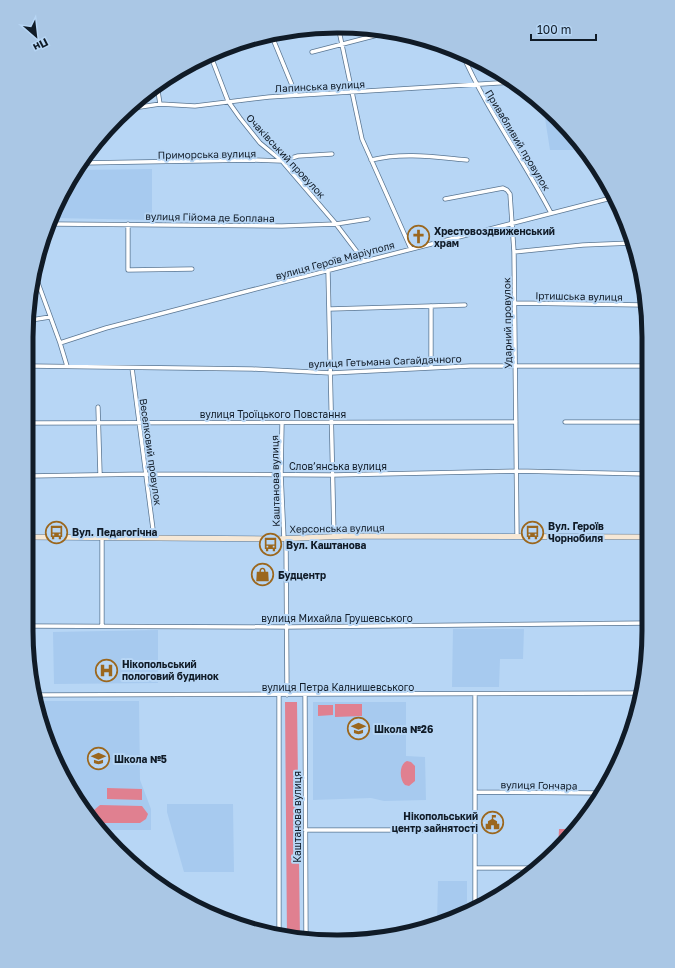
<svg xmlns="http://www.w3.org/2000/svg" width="675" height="968" font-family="'Golos Text',sans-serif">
<rect width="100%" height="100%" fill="#b7d6f5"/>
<path fill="#a7caef" d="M549 110 558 117 582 150H550L544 112Z
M152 169V220L54 218 68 182 77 170Z
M453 629H524L523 659H500L499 687H452Z
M158 630V683L54 684 53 632Z
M43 701H139L140 780 151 809V830H101L78 803 42 723Z
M313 702H406V756L425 757 426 800 384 801 371 798 313 800Z
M167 804H233L234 872H184L167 812Z
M438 881H467V913L437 923Z"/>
<path fill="#e08090" d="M285 702H297L300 939 287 937Z
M335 704H362V716L335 717Z
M318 705H333V715L318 716Z
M407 761 411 762 415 766V781L409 786 405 785C399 779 399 764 407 761Z
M107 788 142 789V800L107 799Z
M100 805 142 806 148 814 146 819 140 823H99L93 815 94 810Z
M559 829H576L558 850Z"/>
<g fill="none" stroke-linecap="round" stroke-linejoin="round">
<defs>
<path id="minor" d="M338 26 362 139 411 249
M271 34 296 95
M312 52 393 31
M462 53C486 109 523 159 551 213
M210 54 228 101 240 118 260 143 282 161 336 224 364 261
M157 85 160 104
M127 109 160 104 195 106 269 97 515 82
M371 160C403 152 435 157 467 160
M82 163 252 160 282 161 298 156 332 154
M445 199 503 188 507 190 510 194 514 252 517 536
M52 224 282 226 336 224 368 219
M128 224V270L192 269
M514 252 583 245 632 243
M328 271 334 536
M34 272 60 343 67 366
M515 303 644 305
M431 306V367
M330 309 465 305
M31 320 50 317
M60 343 106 328 248 291 615 197
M30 366 252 369 331 373 470 366H645
M132 368 154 537
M98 407 100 474
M565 422H646
M29 423 516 422
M282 423 281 474 284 539
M29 476 146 474 333 475 517 471 646 474
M647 529V537
M102 537V626
M286 539 287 695
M26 626 287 627 648 623
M35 695 642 693
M305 695 306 939
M475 695V910
M475 792 602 793
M305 830H475
M475 868H534
M279 934V695"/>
<path id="secondary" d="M28 537 275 539 350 536 647 537"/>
<path id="primary" d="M647 648V537"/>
</defs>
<use href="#minor" stroke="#5a7692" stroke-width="5"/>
<use href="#secondary" stroke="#5a7692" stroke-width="6"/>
<use href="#primary" stroke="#fff" stroke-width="8"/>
<use href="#minor" stroke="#fff" stroke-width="3.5"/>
<use href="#secondary" stroke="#f6e8d6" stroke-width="5"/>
<use href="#primary" stroke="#eed0ad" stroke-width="6"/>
</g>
<defs>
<symbol id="church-ring" viewBox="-11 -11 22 22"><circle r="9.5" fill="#b7d6f5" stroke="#9b671e" stroke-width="1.5"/><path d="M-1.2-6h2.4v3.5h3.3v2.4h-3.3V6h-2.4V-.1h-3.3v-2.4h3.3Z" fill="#9b671e"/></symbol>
<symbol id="bus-ring" viewBox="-11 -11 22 22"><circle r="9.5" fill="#b7d6f5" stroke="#9b671e" stroke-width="1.5"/><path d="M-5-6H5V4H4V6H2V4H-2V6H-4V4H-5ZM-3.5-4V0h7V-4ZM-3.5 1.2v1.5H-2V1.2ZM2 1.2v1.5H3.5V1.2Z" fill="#9b671e"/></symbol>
<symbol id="shop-ring" viewBox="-11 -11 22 22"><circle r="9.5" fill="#b7d6f5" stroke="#9b671e" stroke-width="1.5"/><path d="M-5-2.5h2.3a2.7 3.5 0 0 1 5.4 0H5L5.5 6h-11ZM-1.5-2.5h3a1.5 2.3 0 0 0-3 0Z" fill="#9b671e"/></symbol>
<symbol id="hospital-ring" viewBox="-11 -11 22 22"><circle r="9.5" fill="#b7d6f5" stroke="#9b671e" stroke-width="1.5"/><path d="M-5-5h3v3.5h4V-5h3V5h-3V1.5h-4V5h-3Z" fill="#9b671e"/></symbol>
<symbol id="school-ring" viewBox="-11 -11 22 22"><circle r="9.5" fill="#b7d6f5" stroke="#9b671e" stroke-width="1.5"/><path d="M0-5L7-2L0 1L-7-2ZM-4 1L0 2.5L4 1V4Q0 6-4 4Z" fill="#9b671e"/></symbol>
<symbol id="civic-ring" viewBox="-11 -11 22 22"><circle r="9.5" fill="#b7d6f5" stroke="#9b671e" stroke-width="1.5"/><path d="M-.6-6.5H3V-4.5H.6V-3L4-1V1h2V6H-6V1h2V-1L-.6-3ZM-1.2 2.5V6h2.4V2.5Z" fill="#9b671e"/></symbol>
</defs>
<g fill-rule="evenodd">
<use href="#church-ring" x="406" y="224" width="25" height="25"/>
<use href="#bus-ring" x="44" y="520" width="25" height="25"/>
<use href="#bus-ring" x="520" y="520" width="25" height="25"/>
<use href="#bus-ring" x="258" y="532" width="25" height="25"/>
<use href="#shop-ring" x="250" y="562" width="25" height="25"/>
<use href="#hospital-ring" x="94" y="658" width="25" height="25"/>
<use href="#school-ring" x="346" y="716" width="25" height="25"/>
<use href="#school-ring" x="86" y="746" width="25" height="25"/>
<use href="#civic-ring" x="480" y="810" width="25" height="25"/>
</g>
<g text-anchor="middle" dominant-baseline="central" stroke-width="4" stroke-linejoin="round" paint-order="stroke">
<g font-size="10" fill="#101b27" stroke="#b7d6f5">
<text transform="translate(320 86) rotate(-3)">Лапинська вулиця</text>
<text transform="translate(518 140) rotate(59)">Привабливий провулок</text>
<text transform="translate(207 154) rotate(-1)">Приморська вулиця</text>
<text transform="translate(286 156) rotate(47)">Очаківський провулок</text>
<text transform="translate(210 217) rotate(1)">вулиця Гійома де Боплана</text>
<text transform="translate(335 260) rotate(-15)">вулиця Героїв Маріуполя</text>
<text transform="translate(579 296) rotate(1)">Іртишська вулиця</text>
<text transform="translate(507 323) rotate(-91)">Ударний провулок</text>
<text transform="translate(385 361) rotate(-2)">вулиця Гетьмана Сагайдачного</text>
<text x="273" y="414">вулиця Троїцького Повстання</text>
<text transform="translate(151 452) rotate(82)">Веселковий провулок</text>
<text x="338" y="466">Словʼянська вулиця</text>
<text transform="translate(275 481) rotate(-91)">Каштанова вулиця</text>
<text transform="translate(337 528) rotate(-1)">Херсонська вулиця</text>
<text x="337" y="618">вулиця Михайла Грушевського</text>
<text x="338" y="687">вулиця Петра Калнишевського</text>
<text transform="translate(539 785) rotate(1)">вулиця Гончара</text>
<text transform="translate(297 817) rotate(-90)">Каштанова вулиця</text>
</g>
<g font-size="10" font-weight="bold" fill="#101b27" stroke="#b7d6f5" text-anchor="start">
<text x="434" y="231">Хрестовоздвиженський<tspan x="434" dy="12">храм</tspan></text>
<text x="548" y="526">Вул. Героїв<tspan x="548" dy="12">Чорнобиля</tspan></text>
<text x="72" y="532">Вул. Педагогічна</text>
<text x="286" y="545">Вул. Каштанова</text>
<text x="278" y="575">Будцентр</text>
<text x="122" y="664">Нікопольський<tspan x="122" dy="12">пологовий будинок</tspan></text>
<text x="374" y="729">Школа №26</text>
<text x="114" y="759">Школа №5</text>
<text x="478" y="816" text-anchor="end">Нікопольський<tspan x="478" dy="12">центр зайнятості</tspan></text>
</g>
</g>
<path d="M0 0H675V968H0ZM337 33H338A304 304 0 0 1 642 337V631A304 304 0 0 1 338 935H337A304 304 0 0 1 33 631V337A304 304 0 0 1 337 33Z" fill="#aac7e5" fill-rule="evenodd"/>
<path fill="none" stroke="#101b27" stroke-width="5" d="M337 33H338A304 304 0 0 1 642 337V631A304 304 0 0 1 338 935H337A304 304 0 0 1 33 631V337A304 304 0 0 1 337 33Z"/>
<g transform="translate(36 36) rotate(152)" stroke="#b7d6f5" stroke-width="3" paint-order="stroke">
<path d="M0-3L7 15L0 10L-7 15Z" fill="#101b27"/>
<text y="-6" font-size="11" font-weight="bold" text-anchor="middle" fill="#101b27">Пн</text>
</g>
<path d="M531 34v6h65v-6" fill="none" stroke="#101b27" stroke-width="2"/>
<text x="537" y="34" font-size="12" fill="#101b27" stroke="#b7d6f5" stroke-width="3" paint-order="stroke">100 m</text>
</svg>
